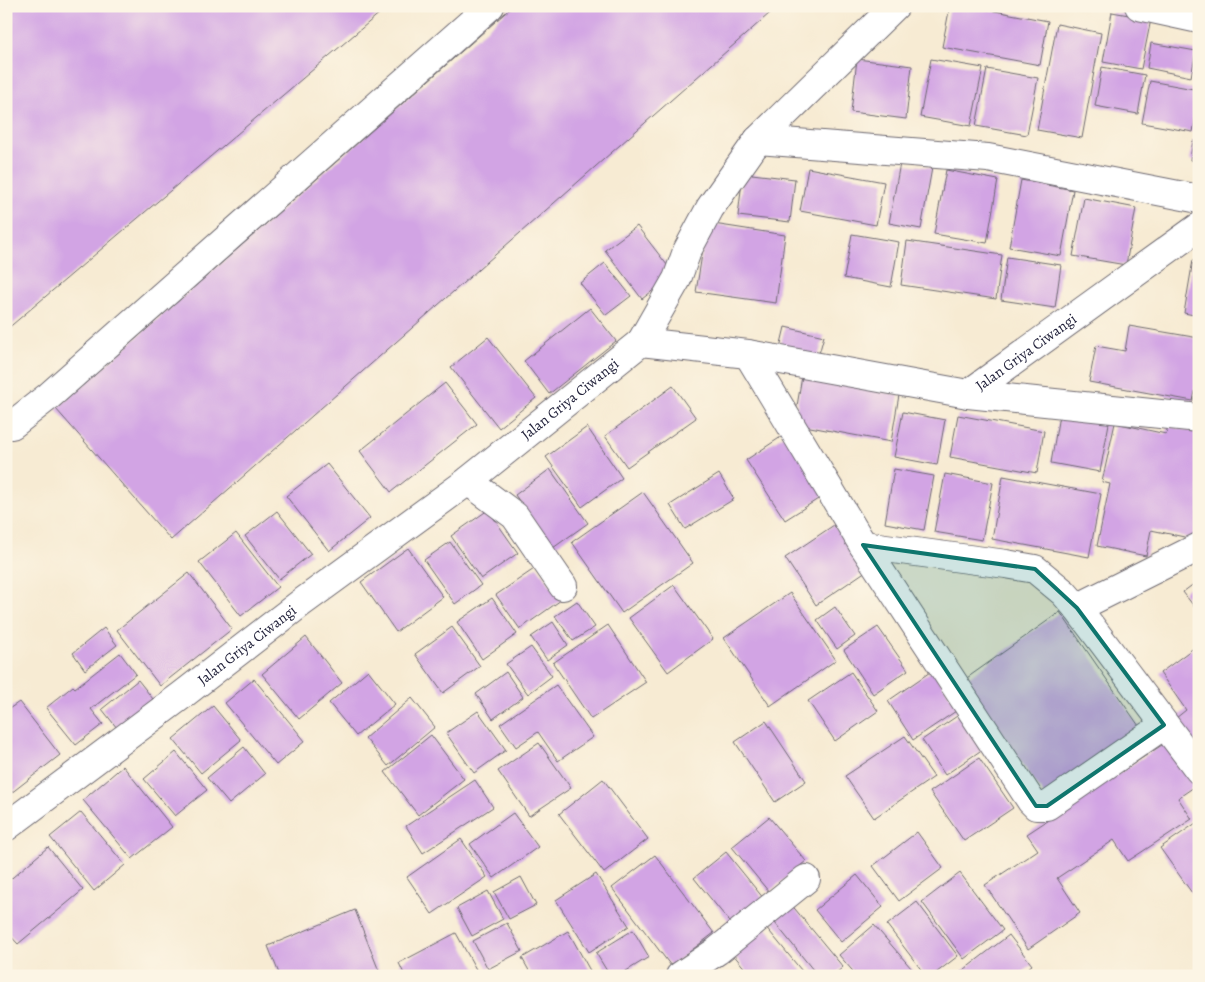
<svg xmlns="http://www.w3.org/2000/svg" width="1205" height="982" font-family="Alegreya,serif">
<rect width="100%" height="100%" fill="#fcf5e5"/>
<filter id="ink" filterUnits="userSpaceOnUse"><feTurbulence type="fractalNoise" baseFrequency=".02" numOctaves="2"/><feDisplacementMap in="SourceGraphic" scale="10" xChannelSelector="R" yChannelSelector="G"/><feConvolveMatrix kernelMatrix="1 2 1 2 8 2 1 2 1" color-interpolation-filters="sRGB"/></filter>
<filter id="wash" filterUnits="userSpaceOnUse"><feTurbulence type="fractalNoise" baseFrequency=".0096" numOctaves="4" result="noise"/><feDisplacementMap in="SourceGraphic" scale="20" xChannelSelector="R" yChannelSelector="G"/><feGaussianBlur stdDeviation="1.12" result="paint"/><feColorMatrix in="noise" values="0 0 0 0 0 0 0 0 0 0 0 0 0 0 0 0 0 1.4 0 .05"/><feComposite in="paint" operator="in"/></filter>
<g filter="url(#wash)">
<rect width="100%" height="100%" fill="#f7ebd3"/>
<g id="blocks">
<path fill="#d2a4e4" d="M6 6H388L6 330Z
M513 6H778L171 540 56 409Z
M950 6H968L1048 21 1040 65 942 47Z
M1112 12 1151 19 1141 69 1103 62Z
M1057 24 1101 33 1082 138 1037 130Z
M1151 43 1196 51 1191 77 1147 68Z
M857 59 912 66 906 119 851 112Z
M931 59 983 68 971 126 920 117Z
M1102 67 1145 75 1138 114 1095 106Z
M987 69 1038 78 1027 135 976 126Z
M1150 81 1199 90V99L1193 132 1142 123Z
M1193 141 1199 142V162L1190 160Z
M900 163 932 168 921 229 889 223Z
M808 168 884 182 876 225 800 211Z
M946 170 998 180 987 243 934 234Z
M743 173 795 179 790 222 738 216Z
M1021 180 1073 190 1061 256 1009 247Z
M1084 198 1136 208 1126 265 1073 256Z
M707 223 785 235 776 303 696 292Z
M637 226 674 274 642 299 605 250Z
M852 234 899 242 891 287 844 278Z
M907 241 1002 255 996 299 901 285Z
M1007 257 1061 265 1055 308 1001 300Z
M1193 260 1199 261V316L1184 313Z
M605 263 631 296 606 315 580 283Z
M590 308 616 341 549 394 524 361Z
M1129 326 1199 338V383L1198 388 1196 387 1193 401 1089 382 1096 346 1125 351Z
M785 327 824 336 817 361 779 352Z
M488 337 536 398 499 428 451 367Z
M802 376 899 395 891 442 794 424Z
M445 383 477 424 391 492 360 451Z
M673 386 696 418 627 467 605 436Z
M1060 409 1110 418 1100 472 1051 463Z
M903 412 945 420 937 465 894 457Z
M958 415 1044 431 1037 473 950 457Z
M1115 423 1166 434 1168 426 1199 433V518L1194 539 1151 530 1146 556 1097 546 1110 484 1102 482Z
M587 427 622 478 582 507 546 457Z
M787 433 826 494 785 520 746 460Z
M327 464 370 518 329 551 286 496Z
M550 469 588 523 553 548 515 495Z
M894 469 934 476 924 530 885 523Z
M719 474 734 499 685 529 670 505Z
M945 474 993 483 982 540 934 532Z
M1003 476 1101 494 1089 557 992 539Z
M643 492 693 563 622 613 572 542Z
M488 510 518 553 481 579 451 536Z
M277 511 311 554 279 579 245 536Z
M834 525 866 571 816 605 785 558Z
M236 533 278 587 241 616 199 562Z
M450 542 481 585 455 604 424 560Z
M408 548 443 597 396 632 361 582Z
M537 567 561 600 520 629 496 595Z
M189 573 232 629 160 686 117 630Z
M1199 580V613L1183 592Z
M674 585 713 639 668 672 629 618Z
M790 593 836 660 770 706 724 638Z
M492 598 517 634 482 659 457 622Z
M577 601 595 627 573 641 555 616Z
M835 607 855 636 837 649 817 620Z
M1060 612 1141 729 1045 796 964 680Z
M553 622 568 645 547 660 531 637Z
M608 625 646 682 591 719 553 663Z
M452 627 480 666 443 693 415 654Z
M878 627 908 670 873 694 844 650Z
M104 628 117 645 85 670 73 653Z
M306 637 342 683 299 719 262 674Z
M1199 644V741L1195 744 1176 718 1186 710 1160 673Z
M531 647 552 676 528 694 506 664Z
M120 653 136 674 91 709 103 724 76 745 46 708 73 686 75 688Z
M368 670 395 704 356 736 329 703Z
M933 670 959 709 913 740 888 701Z
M506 672 523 697 493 719 476 694Z
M851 672 878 711 835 741 808 701Z
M254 679 305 741 276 765 225 703Z
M138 680 153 699 117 728 102 709Z
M556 685 593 737 558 761 538 732 516 747 500 724Z
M412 698 435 727 388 766 365 738Z
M19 702 60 755 6 797V711Z
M213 706 241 740 201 773 173 739Z
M478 711 506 750 474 773 446 733Z
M960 714 983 749 945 775 922 740Z
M766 721 806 781 775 802 735 742Z
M431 735 464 779 418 815 385 772Z
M905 736 934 777 874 818 845 776Z
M1168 741 1197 785 1178 798 1192 819 1128 861 1114 840 1057 878 1080 913 1028 949 985 885 1038 850 1027 834Z
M539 743 571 788 529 816 498 771Z
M244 747 265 774 229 804 207 778Z
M176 752 207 790 175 816 144 779Z
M979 758 1013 808 964 841 930 792Z
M123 766 172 827 132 859 83 800Z
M603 779 648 839 604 873 559 814Z
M475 780 493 807 423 853 406 826Z
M81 812 125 865 94 891 50 837Z
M513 813 538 847 494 878 470 844Z
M769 817 806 861 769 892 732 847Z
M1196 823 1199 826V888L1192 893 1160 848Z
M917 832 943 868 899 901 873 866Z
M461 839 487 877 432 914 407 877Z
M48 847 83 890 18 944 6 931V883Z
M726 852 764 899 733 926 694 878Z
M655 855 714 933 671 966 612 888Z
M960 873 1003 930 964 959 922 902Z
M596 874 629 926 589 952 556 900Z
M857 875 883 907 841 942 815 910Z
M521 877 536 905 509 919 494 892Z
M488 891 503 919 472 936 457 908Z
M917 902 958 956 932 976H926L887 925Z
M790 903 843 967 833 976H818L771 918Z
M355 910 381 976H280L268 946Z
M761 921 806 976H751L728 948Z
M507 923 522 951 488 969 473 941Z
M874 925 918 976H857L839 955Z
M633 930 649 957 618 976H610L596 953Z
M568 931 593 976H532L522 958Z
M456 933 478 973 473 976H405L399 963Z
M1009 935 1032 965 1018 976H956Z"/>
</g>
</g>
<g filter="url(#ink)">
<use href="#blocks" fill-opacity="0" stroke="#6d6870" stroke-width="1"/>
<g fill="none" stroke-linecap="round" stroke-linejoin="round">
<defs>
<g id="minor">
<path d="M1139 6 1199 19"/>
<path d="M758 140 988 158 1199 199"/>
<path d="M641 342 677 279 687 251 710 208 758 140 895 6"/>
<path d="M748 354 863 545 1031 801 1036 806H1047L1164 725"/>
<path d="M968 394 1199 418"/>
<path d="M6 424 12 425 49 396 490 6"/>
<path d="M468 481 515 516 563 586"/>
<path d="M863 545 1006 564 1035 569 1064 593 1077 608 1199 770"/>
<path d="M1077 608 1199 547"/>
<path id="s1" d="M6 827 181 696 301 603 468 481 641 342 748 354 968 394 1199 227"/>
<path d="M680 976 717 951 806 879"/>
</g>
</defs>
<use href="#minor" stroke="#6d6870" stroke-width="30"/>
<use href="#minor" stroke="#fff" stroke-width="28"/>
</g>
</g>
<path fill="#0f766e" fill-opacity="0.2" stroke="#0f766e" stroke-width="4" stroke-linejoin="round" d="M863 545 1035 569 1077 608 1164 725 1047 806H1036Z"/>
<g text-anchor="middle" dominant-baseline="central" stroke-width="5" stroke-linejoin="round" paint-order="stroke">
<g font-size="15" fill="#22223b" stroke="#fcf5e5">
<text stroke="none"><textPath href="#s1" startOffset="1202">Jalan Griya Ciwangi</textPath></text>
<text stroke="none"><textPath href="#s1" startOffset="708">Jalan Griya Ciwangi</textPath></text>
<text stroke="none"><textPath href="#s1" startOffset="302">Jalan Griya Ciwangi</textPath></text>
</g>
</g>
<rect width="1205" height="982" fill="none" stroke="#fcf5e5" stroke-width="25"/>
</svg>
